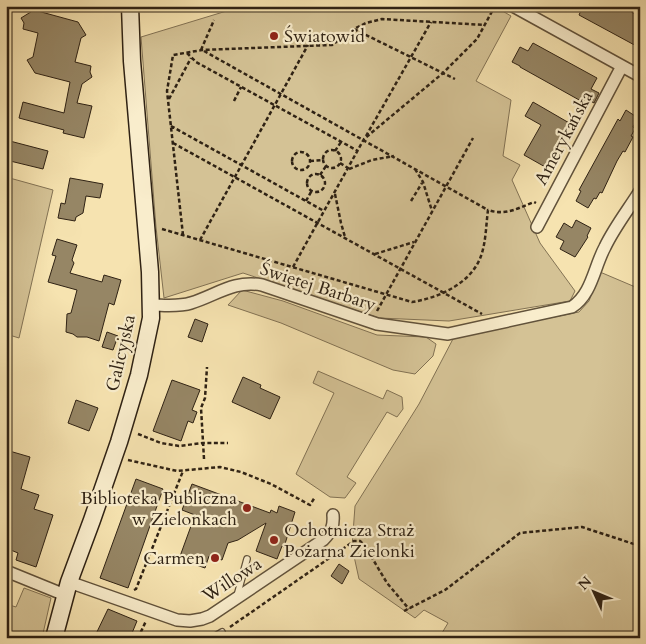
<svg xmlns="http://www.w3.org/2000/svg" width="646" height="644" font-family="Cardo,serif">
<rect width="100%" height="100%" fill="#f6e3b0"/>
<filter id="stains"><feTurbulence type="fractalNoise" baseFrequency=".004" numOctaves="4"/><feColorMatrix values="0 0 0 0 .2 0 0 0 0 .09 0 0 0 0 .02 0 0 0 .5 -.17"/></filter>
<radialGradient id="worn" r=".72"><stop offset=".6" stop-color="#630" stop-opacity="0"/><stop offset="1" stop-color="#630" stop-opacity=".3"/></radialGradient>
<path fill="#d4c295" stroke="#827254" d="M243 6H494L511 16 476 81 511 100 503 156 520 165 512 180 540 243 575 291 570 301 449 321 379 318 243 273 164 298 156 227 141 37Z
M6 177 53 190 19 338 6 334Z
M600 272 640 289V638H439L448 623 424 610 415 618 359 579 352 547 355 506 419 404 454 337 579 312 589 301Z
M242 290 283 301 377 335 426 337 436 344 433 356 415 374 393 370 281 323 228 305Z
M318 371 383 399 387 390 402 397 403 409 397 417 387 412 347 477 356 483 345 498 330 497 296 474 334 393 313 383Z
M24 588 51 598 42 638H6V604L16 607Z"/>
<path fill="#968665" stroke="#2f2214" d="M583 6H621L640 17V48L579 15Z
M34 10 78 22 86 35 81 38 75 62 91 66 90 72 92 77 82 84 77 103 92 106 84 138 63 133 64 130 19 118 23 102 64 113 70 82 35 73 27 60 33 57 38 33 23 29 24 23 21 18Z
M533 43 597 78 591 89 599 93 594 103 585 98 584 101H581L520 67V66L512 62 520 47 528 51Z
M533 102 571 124 547 168 524 155 541 125 525 116Z
M626 110 638 118 633 127 635 129 631 136 633 137 625 152 623 151 617 161 602 193 600 192 596 199 594 198 588 208 576 201 581 191 579 190 618 119 620 121Z
M6 140 48 151 43 169 6 160Z
M70 178 103 184 100 198 86 196 83 213 76 217 75 221 58 218 61 203 65 204Z
M576 220 591 228 587 236 588 237 575 257 560 249 564 241 556 237 564 223 572 228Z
M57 239 77 245 72 260 74 263 70 273 102 282 104 275 121 280 114 305 109 303 99 341 87 337H77L73 334 66 332 67 314 71 313 77 290 48 282 56 256 52 255Z
M195 319 208 324 202 342 188 337Z
M107 332 118 336 113 350 102 347Z
M243 377 261 385 260 388 280 397 270 419 232 402Z
M172 380 200 390 192 410 197 412 193 423 188 421 181 441 153 431Z
M76 400 98 408 89 431 68 423Z
M6 450 30 457 21 489 39 495 34 509 53 515 36 567 16 560 18 553 6 548Z
M136 479 163 489 128 588 100 578Z
M192 484 270 513 271 510 277 513 279 506 295 512 284 547 282 546 277 559 256 551 266 523 238 540 228 543 222 560 209 556 205 568 179 559 195 515 182 510Z
M339 564 349 571 342 584 331 576Z
M108 609 137 621 130 638H94Z"/>
<g fill="none" stroke-linecap="round" stroke-linejoin="round">
<defs>
<path id="lane" d="M237 596 247 559
M212 638 222 632"/>
<path id="street" d="M513 6 640 76
M537 227 622 66
M151 305C163 305 179 307 191 303 217 295 233 280 262 285L377 324 448 334 572 307C592 294 594 267 605 247 614 228 628 210 640 191
M6 571 65 595
M69 582 177 620 190 621 202 619 210 616 323 540C331 532 334 527 333 515"/>
<path id="secondary" d="M54 638 69 582 92 520 119 442 139 375 151 318 150 272 132 61 130 6"/>
</defs>
<use href="#lane" stroke="#61523b" stroke-width="8"/>
<use href="#street" stroke="#61523b" stroke-width="14"/>
<use href="#secondary" stroke="#2f2214" stroke-width="19"/>
<path stroke="#2f2214" stroke-width="2.5" stroke-dasharray="4 2.5" stroke-linecap="butt" d="M354 29 455 79
M201 50 214 20
M204 51 488 210
M187 53 196 62 358 151
M169 99 191 58
M234 101 241 87
M171 126 324 211
M366 136 431 22
M173 143 482 314
M323 159a9 9 0 1 1 18 0a9 9 0 1 1-18 0Z
M335 151 341 142
M292 161a9 9 0 1 1 18 0a9 9 0 1 1-18 0Z
M310 161 323 160
M340 163 348 168
M349 169 372 160 394 156
M415 169 423 182 432 211
M307 183a9 9 0 1 1 18 0a9 9 0 1 1-18 0Z
M320 175 326 166
M335 194 341 223 345 237
M306 201 312 190
M411 201 422 183
M162 229 412 302C438 298 471 284 481 256 486 242 486 225 488 210 506 216 518 208 534 202L536 203
M183 235 167 91 173 55 202 50 332 45 354 29 366 23 382 19 485 25
M200 240 308 45
M375 254 414 242
M293 267 364 139 443 73 477 39 495 6
M377 311 473 138
M138 434 161 443 179 446 203 443H228
M204 459 201 408 205 398 207 367
M128 460 177 471 220 467 241 472 271 484 310 505 315 497
M134 590 136 589 183 471
M404 611 445 590 520 533 582 527 640 546
M230 627 354 541H360L365 546 387 583 409 609
M138 638 146 621"/>
<use href="#lane" stroke="#f9edcc" stroke-width="5.5"/>
<use href="#street" stroke="#f9edcc" stroke-width="11"/>
<use href="#secondary" stroke="#f9edcc" stroke-width="16"/>
</g>
<g fill="#8f2418" stroke="#f9edcc" stroke-width="2">
<circle cx="274" cy="36" r="5"/>
<circle cx="247" cy="508" r="5"/>
<circle cx="274" cy="540" r="5"/>
<circle cx="215" cy="558" r="5"/>
</g>
<g text-anchor="middle" dominant-baseline="central" stroke-width="4.5" stroke-linejoin="round" paint-order="stroke">
<g font-size="18" fill="#2f2214" stroke="#f9edcc" text-anchor="start">
<text x="284" y="36">Światowid</text>
<text x="237" y="498" text-anchor="end">Biblioteka Publiczna<tspan x="237" dy="21">w Zielonkach</tspan></text>
<text x="284" y="530">Ochotnicza Straż<tspan x="284" dy="21">Pożarna Zielonki</tspan></text>
<text x="205" y="558" text-anchor="end">Carmen</text>
</g>
<g font-size="18" fill="#2f2214" stroke="#f9edcc">
<text transform="translate(564 138) rotate(-62)">Amerykańska</text>
<text transform="translate(318 287) rotate(18)">Świętej Barbary</text>
<text transform="translate(121 353) rotate(-77)">Galicyjska</text>
<text transform="translate(232 580) rotate(-33)">Willowa</text>
</g>
</g>
<rect width="646" height="644" fill="none" stroke="#f6e3b0" stroke-width="25"/>
<rect x="8" y="8" width="631" height="629" fill="none" stroke="#2f2214" stroke-width="2.5"/>
<rect x="12" y="12" width="621" height="619" fill="none" stroke="#2f2214"/>
<g transform="translate(594 592) rotate(314)" stroke="#f9edcc" stroke-width="4" paint-order="stroke">
<path d="M0-4L9 19L0 12L-9 19Z" fill="#2f2214"/>
<text y="-8" font-size="14" font-weight="bold" text-anchor="middle" fill="#2f2214">N</text>
</g>
<rect width="100%" height="100%" filter="url(#stains)"/>
<rect width="100%" height="100%" fill="url(#worn)"/>
</svg>
